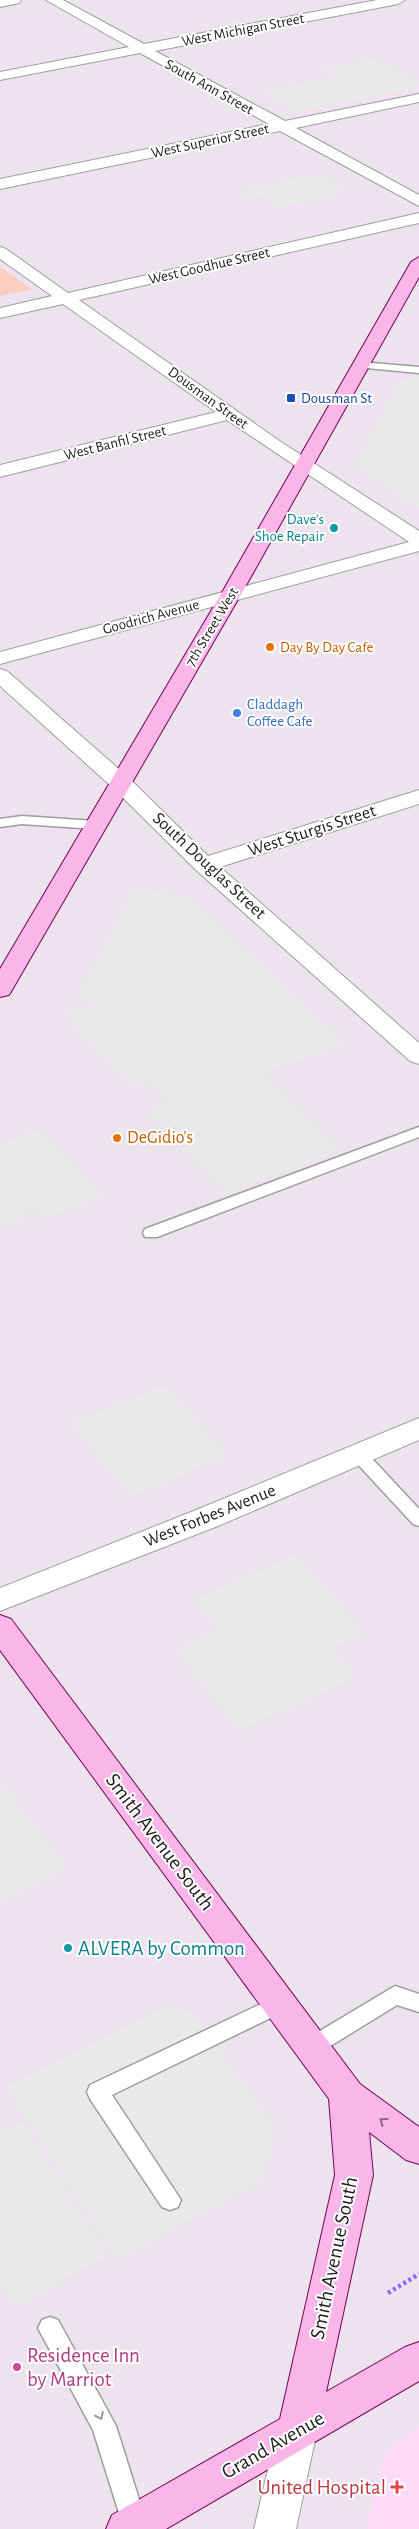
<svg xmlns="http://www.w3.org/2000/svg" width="419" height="2529" font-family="'Alegreya Sans',sans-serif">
<rect width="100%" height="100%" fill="#ede3ee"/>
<path fill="#ffdbf8" d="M419 2426V2529H367L383 2453Z"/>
<path fill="#facebe" d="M0 267 32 289 0 296Z"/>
<path fill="#e9e9e9" d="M374 59 419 83V87L299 111 264 91 335 77 322 69Z
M317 175 345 191 329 194 331 196 282 207 263 195 247 199 237 192Z
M419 376V508L357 465 401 380Z
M136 888 186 897 343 1043 261 1073 338 1151 228 1193 149 1112 172 1103 148 1080 133 1085 65 1014 98 1002 77 998Z
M39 1130 101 1196 45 1218 31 1203 15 1225 0 1223V1144Z
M164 1386 226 1456 131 1496 72 1423Z
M296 1555 364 1634 330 1649 354 1678 240 1730 177 1650 220 1631 195 1599Z
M4 1787 66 1868 0 1900V1789Z
M164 2008 190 2012 275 2129 263 2179 117 2259 7 2087Z
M22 2123 106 2256 15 2306 0 2280V2131Z"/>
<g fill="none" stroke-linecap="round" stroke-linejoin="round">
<defs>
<path id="service" d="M360 362 419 367V373L356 367V363Z
M22 816 95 821 102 825 95 829 22 824 0 827V819Z
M419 1127V1137L157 1237H145L143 1233 145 1229Z
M358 1448 364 1450 419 1509V1526L413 1524 352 1458 349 1454 352 1450Z
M395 1986 419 1994V2012L397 2005 319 2053 311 2056 303 2053 300 2047 303 2041Z
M280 1995 287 1998 291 2004 287 2010 112 2095 181 2200 178 2207 170 2210 162 2207 90 2099 87 2092 90 2085Z
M50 2317 58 2320 116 2426 147 2525 146 2529H124L93 2430 38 2328 42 2320Z"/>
<path id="minor" d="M46 0H63L144 44 377 0H405L398 4 155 51 285 121 419 94V102L296 128 419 195V206L280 131 0 189V179L269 124 140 53 0 80V72L129 47Z
M419 213V223L79 300 278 440 419 531V551L0 664V652L409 542 227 420 0 477V465L216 412 63 304 0 318V308L52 296 0 259V247L6 249 68 293Z
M0 669 7 671 128 777 208 856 419 790V804L220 867 419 1043V1064L410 1061 196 870 112 787 0 686Z
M419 1418V1440L218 1526 0 1611V1588L196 1510Z
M297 2412 311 2417 317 2431 296 2529H254L277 2431 283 2417Z"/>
<path id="tertiary" d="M0 0H21L19 3 0 7Z"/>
<path id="secondary" d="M419 257V277L244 589 12 990 9 995 0 997V969L224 589 411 262Z
M0 1615 11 1619 360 2084 419 2127V2164L406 2160 369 2132 373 2175 326 2392 405 2347 419 2342V2381L166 2529H106L112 2515 280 2419 335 2175 329 2099 0 1650Z"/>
</defs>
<use href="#service" stroke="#9e9e9e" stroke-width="3"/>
<use href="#minor" stroke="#9e9e9e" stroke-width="2"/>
<use href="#tertiary" stroke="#9e9e9e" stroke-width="2"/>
<use href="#secondary" stroke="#740352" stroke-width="2"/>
<path stroke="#9367fb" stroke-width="4.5" stroke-dasharray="3 3" stroke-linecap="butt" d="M388 2293 419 2274"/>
<use href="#service" fill="#fff" fill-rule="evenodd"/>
<use href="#minor" fill="#fff" fill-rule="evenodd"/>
<use href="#tertiary" fill="#fff" fill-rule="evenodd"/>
<use href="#secondary" fill="#fab5e9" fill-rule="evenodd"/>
</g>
<defs><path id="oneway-chevron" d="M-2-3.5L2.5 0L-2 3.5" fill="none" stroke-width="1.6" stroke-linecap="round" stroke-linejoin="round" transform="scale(1.25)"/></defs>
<use stroke="#8c6983" href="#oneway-chevron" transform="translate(383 2121) rotate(-144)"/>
<use stroke="#999" href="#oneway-chevron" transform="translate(100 2416) rotate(65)"/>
<rect fill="#1a4fb4" stroke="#fff" stroke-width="2" x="286" y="393" width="10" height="10" rx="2.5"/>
<g fill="#0f9aa8" stroke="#fff" stroke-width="2">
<circle cx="334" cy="528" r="5"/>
<circle cx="68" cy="1948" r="5"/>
</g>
<g fill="#e8710a" stroke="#fff" stroke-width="2">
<circle cx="270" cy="647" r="5"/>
<circle cx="117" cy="1138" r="5"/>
</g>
<circle fill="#3f7fe0" stroke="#fff" stroke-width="2" cx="237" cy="713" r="5"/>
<circle fill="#d1479c" stroke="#fff" stroke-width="2" cx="17" cy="2367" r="5"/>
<path fill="#e0444e" stroke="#fff" stroke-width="2" d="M394.5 2479.5h5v5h5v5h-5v5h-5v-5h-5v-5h5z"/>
<g text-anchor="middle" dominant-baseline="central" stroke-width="4" stroke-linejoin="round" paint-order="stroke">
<g font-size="15" fill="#1d1d1d" stroke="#fff">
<text transform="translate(243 30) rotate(-11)">West Michigan Street</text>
<text transform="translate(209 87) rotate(29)">South Ann Street</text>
<text transform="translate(210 141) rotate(-12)">West Superior Street</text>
<text transform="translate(209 266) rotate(-13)">West Goodhue Street</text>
<text transform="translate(208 398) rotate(36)">Dousman Street</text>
<text transform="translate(115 443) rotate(-14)">West Banfil Street</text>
<text transform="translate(151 617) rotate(-15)">Goodrich Avenue</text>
<text transform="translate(212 627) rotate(-59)">7th Street West</text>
</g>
<g font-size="15" fill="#164399" stroke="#fff" text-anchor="start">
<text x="301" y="398">Dousman St</text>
</g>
<g font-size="15" fill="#0d838f" stroke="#fff" text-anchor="end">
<text x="324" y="519">Dave's<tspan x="324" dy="17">Shoe Repair</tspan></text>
</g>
<g font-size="15" fill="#c56008" stroke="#fff" text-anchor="start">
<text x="280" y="647">Day By Day Cafe</text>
</g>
<g font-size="15" fill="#366cbe" stroke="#fff" text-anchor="start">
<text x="247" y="704">Claddagh<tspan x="247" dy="17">Coffee Cafe</tspan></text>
</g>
<g font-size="18" fill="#1d1d1d" stroke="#fff">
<text transform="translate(312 831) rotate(-18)">West Sturgis Street</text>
<text transform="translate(209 866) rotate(43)">South Douglas Street</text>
<text transform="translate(210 1516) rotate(-22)">West Forbes Avenue</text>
</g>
<g font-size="18" fill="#c56008" stroke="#fff" text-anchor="start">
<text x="127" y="1138">DeGidio's</text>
</g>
<g font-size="21" fill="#1d1d1d" stroke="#fff">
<text transform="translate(160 1842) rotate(53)">Smith Avenue South</text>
<text transform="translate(334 2258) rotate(-78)">Smith Avenue South</text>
<text transform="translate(273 2445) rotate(-30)">Grand Avenue</text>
</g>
<g font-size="21" fill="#0d838f" stroke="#fff" text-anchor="start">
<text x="78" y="1948">ALVERA by Common</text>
</g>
<g font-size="21" fill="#b23c85" stroke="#fff" text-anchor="start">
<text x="27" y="2355">Residence Inn<tspan x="27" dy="24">by Marriot</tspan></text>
</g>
<g font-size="21" fill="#be3a42" stroke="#fff" text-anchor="end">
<text x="386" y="2487">United Hospital</text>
</g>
</g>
</svg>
